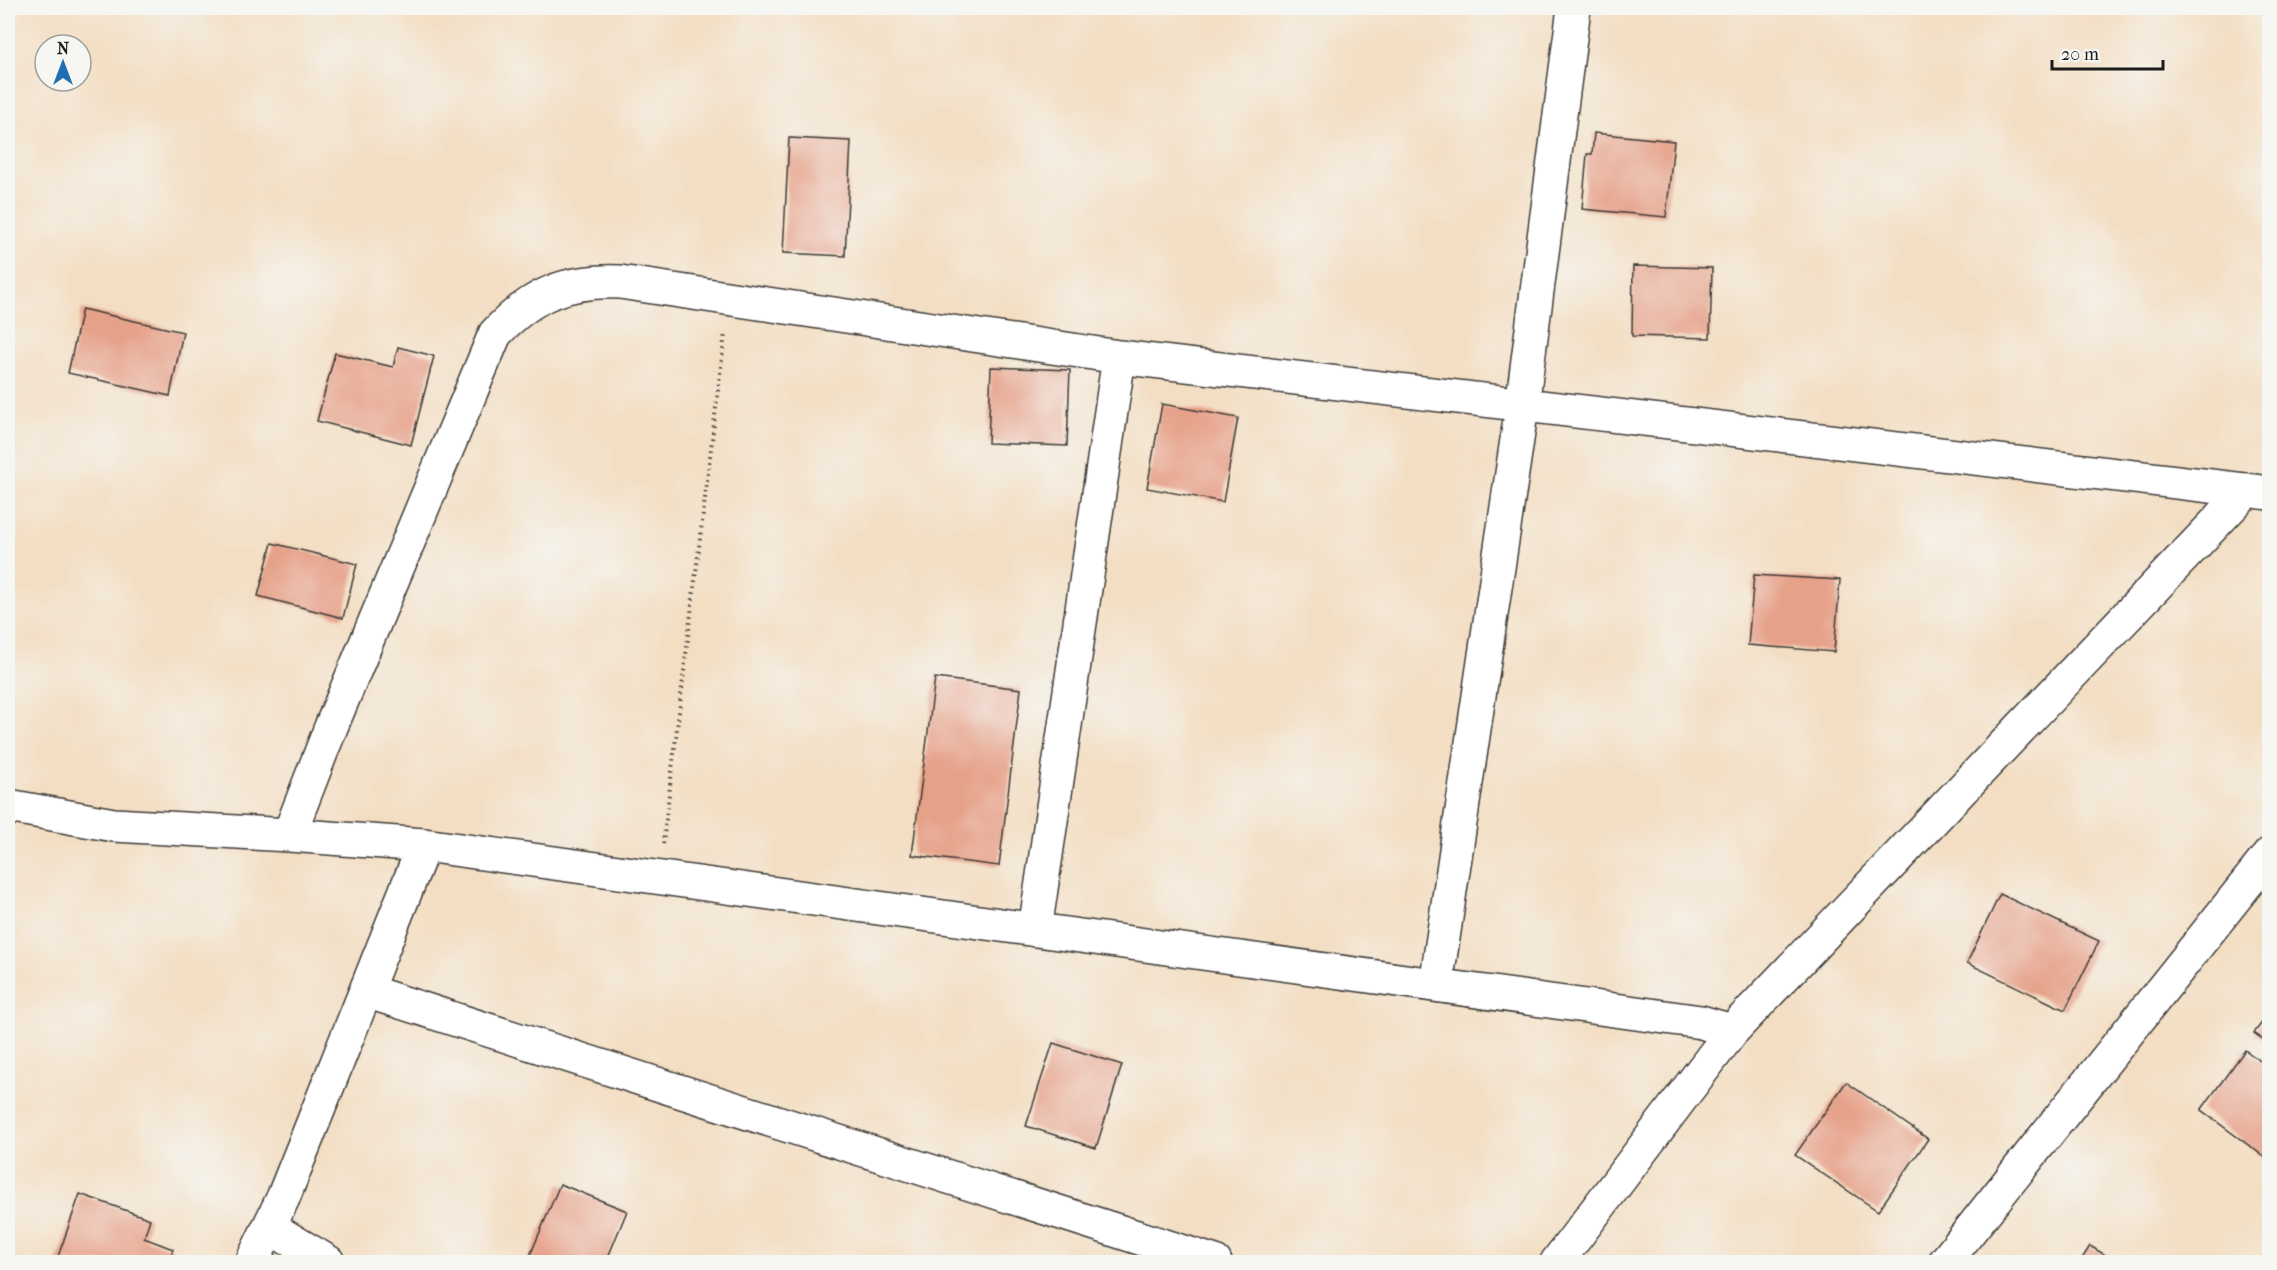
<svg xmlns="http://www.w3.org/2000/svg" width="2277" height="1270" font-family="'IM FELL French Canon',serif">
<rect width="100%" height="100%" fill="#f6f6f2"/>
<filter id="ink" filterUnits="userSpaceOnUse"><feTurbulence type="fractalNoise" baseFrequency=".0167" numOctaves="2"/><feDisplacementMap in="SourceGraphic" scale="12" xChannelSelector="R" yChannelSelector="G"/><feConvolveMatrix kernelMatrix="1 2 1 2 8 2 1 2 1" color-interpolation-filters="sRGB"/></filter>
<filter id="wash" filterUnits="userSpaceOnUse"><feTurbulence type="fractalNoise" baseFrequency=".008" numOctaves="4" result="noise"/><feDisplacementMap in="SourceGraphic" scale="24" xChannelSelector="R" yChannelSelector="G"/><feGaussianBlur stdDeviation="1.35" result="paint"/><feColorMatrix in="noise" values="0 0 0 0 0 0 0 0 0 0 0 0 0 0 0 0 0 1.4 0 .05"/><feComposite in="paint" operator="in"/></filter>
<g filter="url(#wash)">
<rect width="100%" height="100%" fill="#f3dec3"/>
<g id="blocks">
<path fill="#e6a189" d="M1594 133 1674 141 1666 217 1582 209 1587 154H1592Z
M789 138 851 141 845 256 783 253Z
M1633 266 1712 268 1710 338 1632 336Z
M82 309 183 332 170 396 68 373Z
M398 347 434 356 411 445 317 421 335 353 393 367Z
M991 367 1070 370 1067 446 988 443Z
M1162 404 1238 418 1223 502 1147 488Z
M272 543 357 564 343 618 258 596Z
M1754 575 1840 580 1834 652 1748 645Z
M935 678 1021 689 999 866 912 855Z
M2000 894 2099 941 2065 1010 1967 963Z
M2270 1012V1044L2254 1033Z
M1053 1043 1122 1065 1096 1148 1026 1126Z
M2245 1050 2270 1068V1161L2201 1110Z
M1846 1082 1928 1139 1878 1211 1795 1155Z
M560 1184 627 1211 606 1262H542L529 1258Z
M80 1194 150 1219 144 1238 173 1249 169 1262H56Z
M2090 1246 2117 1262H2080Z"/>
</g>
</g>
<g filter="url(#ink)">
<use href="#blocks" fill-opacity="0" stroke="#3c3935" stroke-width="1.5"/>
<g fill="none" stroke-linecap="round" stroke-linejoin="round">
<defs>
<path id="street" d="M8 806 114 825 289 835 424 845 1701 1022 1732 1031
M289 835 331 727 495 334C532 294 566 280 620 282L1119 357 2270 493
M1035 930 1119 357
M1436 985 1522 406 1574 8
M366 991 1215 1262
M269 1227 328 1262
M252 1262 283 1198 424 845
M1557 1262 1732 1031 2247 490"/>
<path id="secondary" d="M1945 1262 2270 854"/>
</defs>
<use href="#street" stroke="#3c3935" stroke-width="36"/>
<use href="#secondary" stroke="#3c3935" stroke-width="36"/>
<path stroke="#3c3935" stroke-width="4" stroke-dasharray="1.5 4.5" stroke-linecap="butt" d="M663 844 725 333"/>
<use href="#street" stroke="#fff" stroke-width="33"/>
<use href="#secondary" stroke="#fff" stroke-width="33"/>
</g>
</g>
<rect width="2277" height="1270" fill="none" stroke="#f6f6f2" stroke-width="30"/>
<g transform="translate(63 63)"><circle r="28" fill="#f6f6f2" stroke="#9f9f9c" stroke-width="1.5"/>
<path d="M0-4.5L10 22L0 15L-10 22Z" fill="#1f6fb2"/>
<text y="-9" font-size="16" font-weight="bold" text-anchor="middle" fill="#1c1c1c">N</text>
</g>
<path d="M2052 60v9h111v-9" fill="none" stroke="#1c1c1c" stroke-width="3"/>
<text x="2061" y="60" font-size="18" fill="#1c1c1c" stroke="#f6f6f2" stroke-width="4.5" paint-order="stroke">20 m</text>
</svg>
